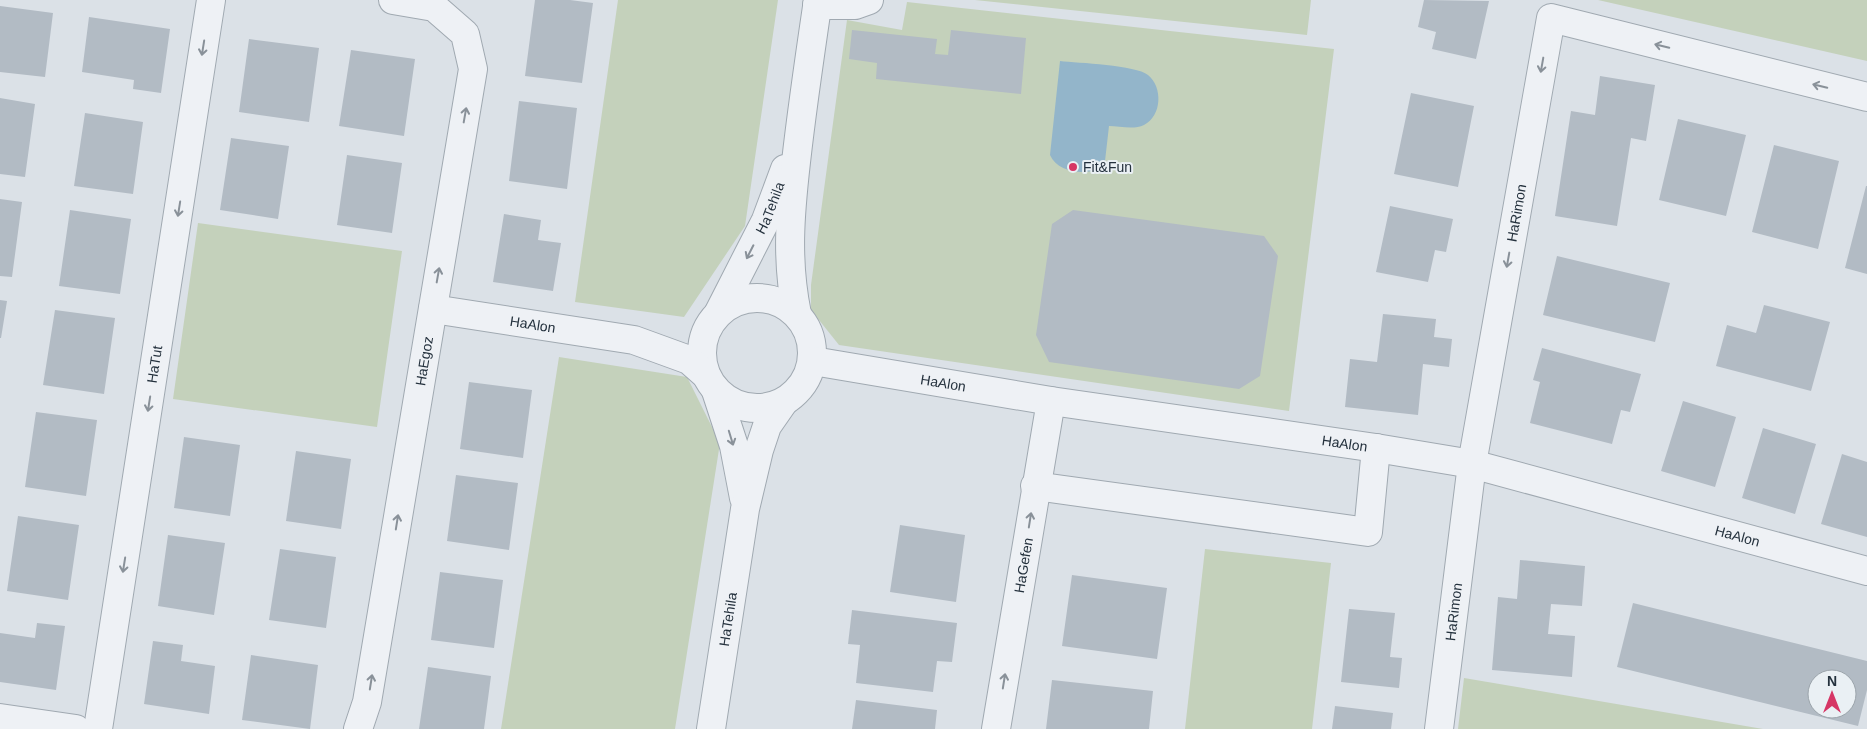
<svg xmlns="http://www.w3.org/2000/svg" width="1867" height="729" font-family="Arial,sans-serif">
<rect width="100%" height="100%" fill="#dbe1e7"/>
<path fill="#c4d1bb" d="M618 0H778L745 226 684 317 575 302Z
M975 0H1311L1307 35Z
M1598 0H1867V61Z
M907 2 1334 49 1289 411 839 345 811 310V285L847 20 902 30Z
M198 223 402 251 377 427 173 399Z
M559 357 687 377 720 443 675 729H501Z
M1205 549 1331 563 1312 729H1185Z
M1464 678 1763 729H1458Z"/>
<path fill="#93b5ca" d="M1060 61C1078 63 1136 65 1148 75 1163 87 1162 116 1144 125 1134 130 1119 126 1109 126L1105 161 1100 169C1084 175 1058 173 1050 155Z"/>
<path fill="#b2bbc4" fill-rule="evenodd" d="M535 0H570L593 3 582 83 525 76Z
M1424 0 1489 1 1476 59 1432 49 1436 32 1418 27Z
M0 6 53 13 45 77 0 72Z
M89 17 170 29 161 93 133 89 134 80 82 72Z
M852 30 937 39 935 54 948 55 951 30 1026 38 1021 94 876 79 877 63 849 59Z
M249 39 319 48 309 122 239 112Z
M351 50 415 59 404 136 339 126Z
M1600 76 1655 85 1646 141 1631 138 1617 226 1555 216 1571 111 1595 115Z
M1411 93 1474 106 1458 187 1394 174Z
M0 98 35 104 25 177 0 174Z
M519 101 577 108 567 189 509 181Z
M85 113 143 122 133 194 74 186Z
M1678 119 1746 135 1726 216 1659 200Z
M231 138 289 146 278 219 220 210Z
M1774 145 1839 161 1818 249 1752 232Z
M347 155 402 163 392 233 337 225Z
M1866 186H1867V274L1845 268Z
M0 199 22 202 12 277 0 276Z
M1390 206 1453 219 1446 252 1435 250 1428 282 1376 272Z
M70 210 131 219 120 294 59 286Z
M1073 210 1264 236 1278 256 1260 376 1239 389 1049 362 1036 335 1052 224Z
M504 214 541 220 538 240 561 243 553 291 493 282Z
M1557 256 1670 283 1655 342 1543 315Z
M0 300 7 301 1 338H0Z
M1764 305 1830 322 1811 391 1716 366 1727 325 1756 333Z
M55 310 115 318 104 394 43 385Z
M1383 314 1436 319 1434 337 1452 339 1449 367 1423 364 1418 415 1345 407 1350 359 1377 362Z
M1542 348 1641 374 1630 412 1621 410 1612 444 1530 423 1540 382 1533 380Z
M469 382 532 390 523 458 460 449Z
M1683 401 1736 417 1715 487 1661 471Z
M36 412 97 420 86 496 25 487Z
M1763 428 1816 444 1795 514 1742 498Z
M184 437 240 445 230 516 174 508Z
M296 451 351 459 341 529 286 521Z
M1842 454 1867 462V537L1821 524Z
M456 475 518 483 509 550 447 541Z
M18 516 79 525 68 600 7 591Z
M900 525 965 535 956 602 890 592Z
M168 535 225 543 214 615 158 606Z
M280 549 336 557 326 628 269 620Z
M1520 560 1585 566 1582 606 1551 604 1548 634 1575 636 1572 677 1492 670 1498 597 1517 599Z
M440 572 503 580 494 648 431 640Z
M1072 575 1167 588 1157 659 1062 646Z
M1633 603 1867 661V690L1858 726 1617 667ZM1817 679H1847V709H1817Z
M1349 609 1395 613 1390 657 1402 658 1399 688 1341 682Z
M852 610 957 623 952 662 937 661 933 692 856 683 860 645 848 644Z
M37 623 65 626 56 690 0 682V633L35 638Z
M153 641 183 645 181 661 215 666 209 714 144 704Z
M251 655 318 665 310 729 242 720Z
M428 667 491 676 484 729H419Z
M1052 680 1153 691 1149 729H1046Z
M856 700 937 710 935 729H852Z
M1335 706 1393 713 1391 729H1332Z"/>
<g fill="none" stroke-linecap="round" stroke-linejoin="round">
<defs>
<g id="minor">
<path d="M817 5H855L869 0"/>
<circle cx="757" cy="353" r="55"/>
<path id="s1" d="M433 309 634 340 689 360 706 375"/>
<path id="s2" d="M719 312 766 220 785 169"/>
<path d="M797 314C786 261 790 215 796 162 802 108 810 54 818 0"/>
<path id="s3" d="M813 361 1051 401 1376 448 1472 464 1867 571"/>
<path d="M716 391 734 446 744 498"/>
<path d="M1035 486 1368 532 1376 448"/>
<path d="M0 718 76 729"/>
<path id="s4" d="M98 729 211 0"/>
<path id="s5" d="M358 729 367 702 473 69 465 34 434 7 393 0"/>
<path id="s6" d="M711 729 745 509 759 450 767 426 783 403"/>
<path id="s7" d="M996 729 1051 401"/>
<path id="s8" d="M1439 729 1472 464 1551 18 1867 97"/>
</g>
</defs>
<use href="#minor" stroke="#a0a9b1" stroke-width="30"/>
<use href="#minor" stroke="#eef1f5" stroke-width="28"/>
</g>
<defs><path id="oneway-shaft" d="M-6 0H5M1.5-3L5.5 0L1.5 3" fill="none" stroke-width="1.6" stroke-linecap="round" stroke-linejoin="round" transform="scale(1.25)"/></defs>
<g stroke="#899199">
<use href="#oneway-shaft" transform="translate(1662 46) rotate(-166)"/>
<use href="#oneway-shaft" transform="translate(203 48) rotate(99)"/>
<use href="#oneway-shaft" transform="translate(1542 65) rotate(100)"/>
<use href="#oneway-shaft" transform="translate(1820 86) rotate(-166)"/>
<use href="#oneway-shaft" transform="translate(465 115) rotate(-80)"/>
<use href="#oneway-shaft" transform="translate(179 209) rotate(99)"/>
<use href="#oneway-shaft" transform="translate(750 252) rotate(117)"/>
<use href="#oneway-shaft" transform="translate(1508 260) rotate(100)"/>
<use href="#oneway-shaft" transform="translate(438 275) rotate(-80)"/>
<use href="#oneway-shaft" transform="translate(149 404) rotate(99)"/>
<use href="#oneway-shaft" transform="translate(731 438) rotate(73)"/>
<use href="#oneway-shaft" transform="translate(1030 520) rotate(-81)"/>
<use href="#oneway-shaft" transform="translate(397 522) rotate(-81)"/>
<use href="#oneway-shaft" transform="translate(124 565) rotate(99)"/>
<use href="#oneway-shaft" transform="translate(1004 681) rotate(-81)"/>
<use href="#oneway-shaft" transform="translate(371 682) rotate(-81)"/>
</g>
<circle fill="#d63665" stroke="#eaf0f4" stroke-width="2" cx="1073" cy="167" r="5"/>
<g text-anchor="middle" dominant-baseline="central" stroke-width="4" stroke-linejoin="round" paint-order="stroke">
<g font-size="14" fill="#24313d" stroke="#eaf0f4" text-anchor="start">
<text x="1083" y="167">Fit&amp;Fun</text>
</g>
<g font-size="14" fill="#24313d" stroke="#eaf0f4">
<text stroke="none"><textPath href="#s2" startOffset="116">HaTehila</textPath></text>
<text stroke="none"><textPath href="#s8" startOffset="522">HaRimon</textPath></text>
<text stroke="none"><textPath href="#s1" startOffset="101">HaAlon</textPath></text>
<text stroke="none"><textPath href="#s5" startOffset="374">HaEgoz</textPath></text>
<text stroke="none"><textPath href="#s4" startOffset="369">HaTut</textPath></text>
<text stroke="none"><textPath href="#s3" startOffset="132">HaAlon</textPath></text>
<text stroke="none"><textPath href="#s3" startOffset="538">HaAlon</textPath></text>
<text stroke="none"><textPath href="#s3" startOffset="942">HaAlon</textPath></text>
<text stroke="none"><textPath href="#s7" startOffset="166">HaGefen</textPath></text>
<text stroke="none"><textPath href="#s8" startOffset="118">HaRimon</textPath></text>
<text stroke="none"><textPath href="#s6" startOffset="111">HaTehila</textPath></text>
</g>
</g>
<g transform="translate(1832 694)"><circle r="24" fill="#eaf0f4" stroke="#9ba4ab"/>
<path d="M0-4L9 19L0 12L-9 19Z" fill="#d63665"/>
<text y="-8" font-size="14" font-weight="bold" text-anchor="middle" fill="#24313d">N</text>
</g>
</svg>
